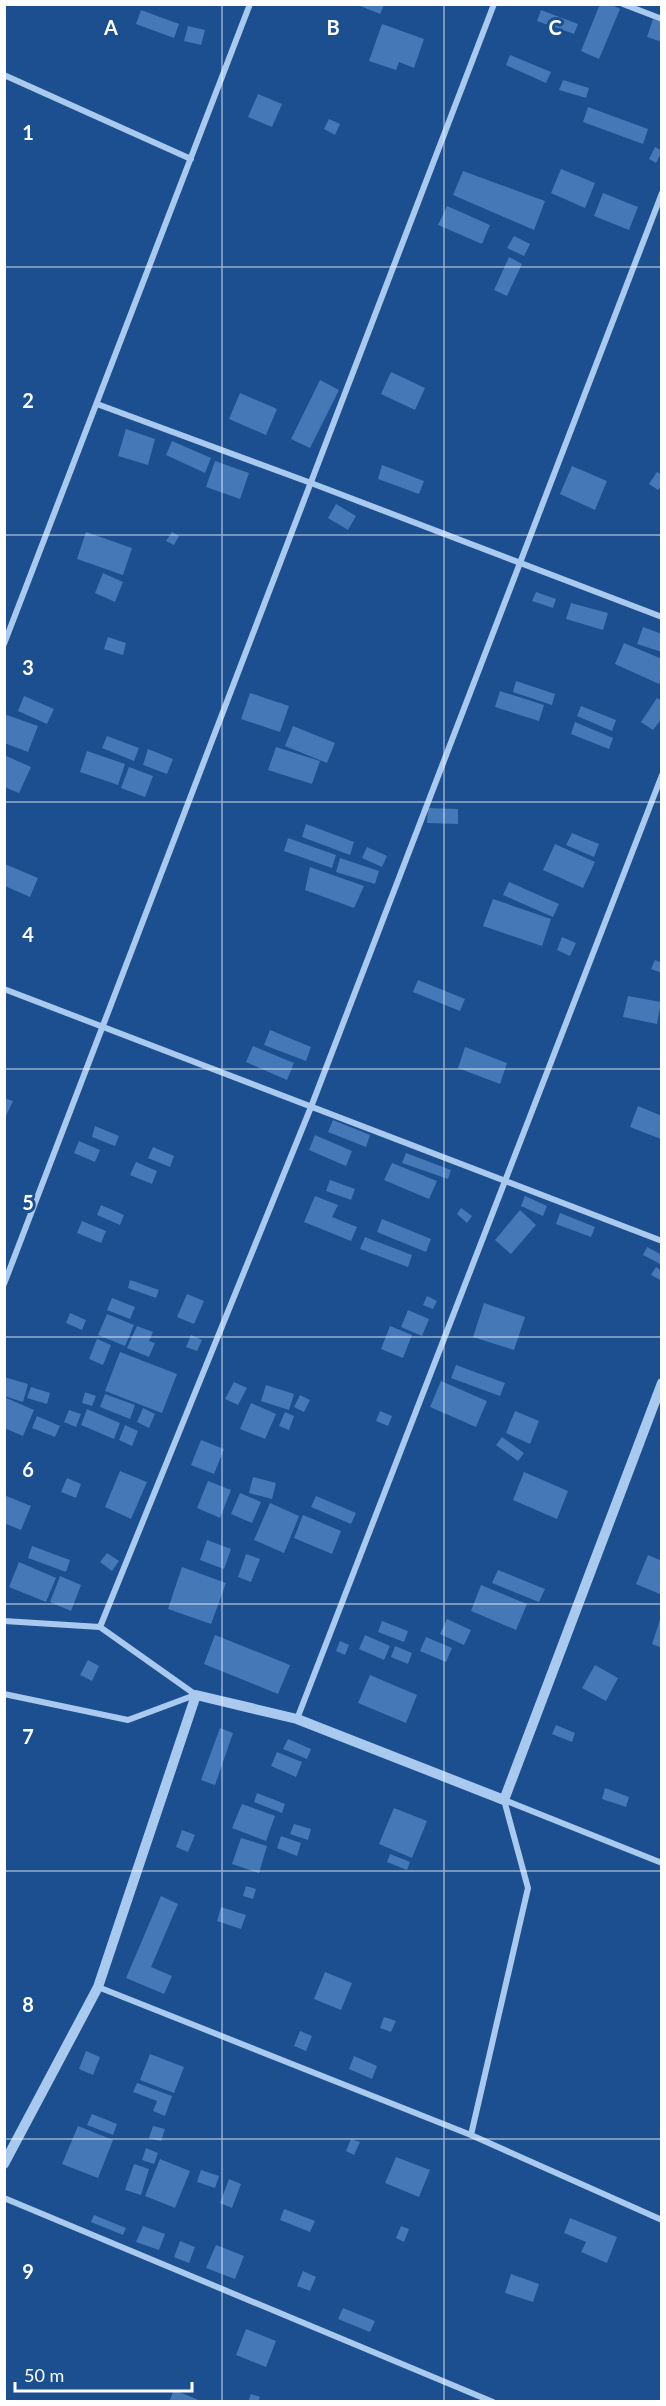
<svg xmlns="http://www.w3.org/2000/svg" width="666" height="2406" font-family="Lato,sans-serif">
<rect width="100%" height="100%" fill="#1b4f8f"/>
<path fill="#4478b7" d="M600 4H610L620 9 599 59 581 51Z
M358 5H384L380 14Z
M141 10 179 24 174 38 136 24Z
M541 10 578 24 574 34 537 21Z
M653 19 662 22V42L647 37Z
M382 24 424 39 414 68 399 62 396 70 369 61Z
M188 26 205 30 201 45 184 41Z
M510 55 551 72 546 83 506 65Z
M563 80 589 88 586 98 559 90Z
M258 94 282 104 272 127 248 117Z
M588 107 648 129 643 144 583 122Z
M329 119 340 124 335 135 324 129Z
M655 147 662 151 656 163 649 159Z
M561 169 595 183 585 208 551 193Z
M463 171 545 201 534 230 453 195Z
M603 193 638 207 629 230 594 216Z
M447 206 490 225 482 244 438 225Z
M514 236 530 244 524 256 507 248Z
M509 257 522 264 507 296 494 290Z
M391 372 425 388 415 410 381 394Z
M320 380 339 390 310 448 291 439Z
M240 393 277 409 266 435 229 419Z
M126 429 155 439 148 465 118 456Z
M172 441 211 458 205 473 166 455Z
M215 461 249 473 240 499 206 487Z
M382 465 424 481 419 494 378 479Z
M572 466 607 481 595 510 560 494Z
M657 472 662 475V485L658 490 649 484Z
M336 504 356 516 348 530 328 518Z
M86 532 132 548 123 575 77 559Z
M172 532 179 536 174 545 166 541Z
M103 573 123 582 115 602 95 593Z
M536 592 556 599 553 608 532 601Z
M571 603 608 613 603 630 566 619Z
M643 627 662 634V652L637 644Z
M108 637 126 643 123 655 104 649Z
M624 643 662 659V678L659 684 615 664Z
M516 681 555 694 552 705 513 692Z
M500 691 544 705 539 721 495 707Z
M250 693 289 706 280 732 241 719Z
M24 696 54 709 47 724 18 711Z
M657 698 662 701V718L653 730 641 722Z
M581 706 616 720 612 731 577 716Z
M4 714 38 726 28 752 4 743Z
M575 722 613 738 609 749 571 734Z
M293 726 335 743 327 763 285 746Z
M107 736 139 748 134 761 102 748Z
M276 747 320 761 312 784 268 770Z
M148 749 173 759 167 774 143 765Z
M87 751 125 764 118 785 80 772Z
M4 755 31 767 19 793 4 787Z
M129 767 153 776 145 797 121 788Z
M428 808 458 809V824L427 823Z
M306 824 354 842 350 855 302 837Z
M572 833 599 844 594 857 566 845Z
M288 838 336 855 332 868 284 851Z
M555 844 595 862 583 888 543 870Z
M367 847 387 856 382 867 362 858Z
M340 858 379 871 375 884 336 872Z
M5 864 38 878 30 897 5 886Z
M310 867 364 886 354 908 305 890Z
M509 882 559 904 553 917 503 895Z
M493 899 551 919 542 946 483 926Z
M562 937 576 943 570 956 557 950Z
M655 960 662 963V973L651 969Z
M418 980 465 999 460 1011 413 992Z
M628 996 661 1002 657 1024 623 1017Z
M270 1030 311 1047 306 1061 264 1045Z
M253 1046 294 1063 287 1080 246 1062Z
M465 1047 507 1063 500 1084 458 1068Z
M4 1098 13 1101 6 1116 4 1115Z
M638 1106 662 1116 661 1139 630 1127Z
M333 1120 370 1135 366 1147 328 1132Z
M95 1126 119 1136 115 1146 92 1137Z
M315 1135 352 1151 346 1166 309 1150Z
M79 1141 100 1150 95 1162 74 1153Z
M153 1147 174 1156 170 1167 148 1158Z
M406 1153 451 1170 448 1179 402 1163Z
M136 1162 157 1171 152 1184 130 1175Z
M392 1163 437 1181 429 1199 384 1180Z
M330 1180 355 1189 351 1200 326 1191Z
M315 1196 338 1205 332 1217 357 1227 351 1241 304 1222Z
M525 1196 547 1206 543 1216 521 1206Z
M101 1205 124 1215 120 1225 97 1215Z
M461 1208 472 1216 467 1223 457 1214Z
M520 1210 536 1225 511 1254 495 1240Z
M560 1213 595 1227 591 1237 556 1224Z
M382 1219 431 1239 426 1252 377 1232Z
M82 1221 106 1231 101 1243 77 1233Z
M365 1237 412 1255 408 1267 360 1249Z
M647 1247 662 1255V1265L643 1255Z
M656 1267 662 1271V1281L651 1275Z
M130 1280 159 1290 156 1298 128 1288Z
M187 1294 204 1301 194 1324 177 1317Z
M427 1296 437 1301 433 1309 423 1305Z
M112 1298 135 1307 130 1319 107 1310Z
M484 1303 525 1317 514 1350 473 1337Z
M408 1310 429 1319 422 1336 401 1327Z
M70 1313 86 1320 82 1330 66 1323Z
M107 1314 134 1325 125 1346 98 1335Z
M137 1326 153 1332 149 1341 155 1343 149 1357 127 1348Z
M390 1326 412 1335 403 1358 381 1349Z
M191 1335 202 1340 197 1351 186 1347Z
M97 1339 111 1345 103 1365 89 1359Z
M120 1352 177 1374 162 1413 105 1391Z
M456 1365 505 1383 500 1396 451 1378Z
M4 1377 28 1384 23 1402 4 1396Z
M441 1381 487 1401 476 1427 430 1407Z
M234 1382 247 1388 238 1405 225 1399Z
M266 1385 294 1394 289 1410 261 1401Z
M31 1387 50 1393 47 1404 27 1398Z
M85 1392 96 1396 92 1406 82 1403Z
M105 1394 135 1405 130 1419 100 1407Z
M300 1395 310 1400 304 1412 294 1407Z
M4 1397 34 1410 23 1436 4 1428Z
M251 1403 276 1414 265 1439 240 1429Z
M143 1408 155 1414 149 1428 137 1422Z
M87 1409 120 1423 114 1439 81 1425Z
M69 1410 81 1414 76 1427 64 1422Z
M380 1411 392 1416 388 1426 376 1421Z
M515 1411 539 1421 530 1444 506 1433Z
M285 1412 294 1416 289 1430 279 1426Z
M37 1416 60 1426 55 1437 32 1428Z
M125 1425 138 1431 132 1446 119 1440Z
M502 1437 524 1453 518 1461 496 1445Z
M201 1440 224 1449 214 1474 191 1465Z
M120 1471 147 1482 131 1519 105 1507Z
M524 1472 568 1491 557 1519 513 1500Z
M253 1477 276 1483 272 1499 249 1493Z
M67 1478 81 1484 76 1498 61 1492Z
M208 1481 231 1490 220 1518 197 1508Z
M240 1493 261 1502 252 1523 231 1514Z
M4 1495 31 1506 21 1530 4 1523Z
M316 1496 356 1513 351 1524 311 1507Z
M270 1503 299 1516 284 1553 254 1540Z
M303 1515 341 1531 332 1554 294 1538Z
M207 1540 231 1549 224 1569 200 1560Z
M32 1546 70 1560 66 1572 28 1558Z
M107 1553 119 1561 112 1571 100 1562Z
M246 1554 260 1559 251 1582 238 1577Z
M648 1555 662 1561V1595L636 1584Z
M19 1562 56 1578 46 1602 9 1587Z
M182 1567 226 1583 211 1624 168 1609Z
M498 1570 545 1589 539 1602 492 1583Z
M60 1576 81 1585 71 1611 50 1602Z
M481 1585 527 1604 516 1630 471 1611Z
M661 1617H662V1648L652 1644Z
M447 1619 471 1630 464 1645 440 1634Z
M382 1621 408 1631 404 1642 378 1632Z
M215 1635 290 1665 278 1694 204 1664Z
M365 1635 390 1646 384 1660 359 1649Z
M426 1637 452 1648 446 1662 420 1651Z
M340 1641 349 1645 345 1655 336 1651Z
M395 1646 412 1653 408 1664 391 1657Z
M88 1660 99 1666 92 1681 80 1675Z
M595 1665 618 1678 606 1701 582 1688Z
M370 1675 417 1695 406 1723 358 1703Z
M556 1725 575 1733 572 1742 552 1734Z
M220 1728 233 1733 215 1785 201 1780Z
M288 1739 311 1749 307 1759 283 1749Z
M277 1752 302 1762 296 1777 271 1766Z
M605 1788 629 1797 626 1807 602 1799Z
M257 1793 285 1804 282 1813 254 1802Z
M242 1804 275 1816 266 1841 232 1828Z
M394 1808 427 1821 412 1858 379 1844Z
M294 1824 311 1829 308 1840 290 1834Z
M182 1830 195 1835 188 1852 176 1847Z
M281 1836 301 1843 297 1856 277 1848Z
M241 1838 267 1846 259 1873 232 1864Z
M390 1854 410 1862 407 1870 387 1862Z
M246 1886 256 1889 253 1899 243 1896Z
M161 1896 178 1904 151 1967 172 1976 164 1994 126 1978Z
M221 1907 246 1915 241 1929 217 1921Z
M325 1972 352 1983 341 2010 314 1999Z
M384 2017 396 2021 391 2032 380 2028Z
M300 2031 312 2036 306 2051 294 2046Z
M86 2051 100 2057 93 2075 79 2069Z
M150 2054 184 2067 174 2093 140 2080Z
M354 2056 377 2066 372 2079 349 2069Z
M137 2083 172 2096 165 2116 153 2111 157 2101 133 2092Z
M92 2114 117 2124 113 2135 87 2125Z
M78 2126 113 2140 98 2178 62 2164Z
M153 2126 165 2129 161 2141 149 2138Z
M351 2139 360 2142 354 2155 346 2151Z
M146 2148 158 2153 154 2164 142 2160Z
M396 2157 430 2170 419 2197 385 2183Z
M160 2159 190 2171 175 2208 145 2196Z
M134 2164 149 2169 141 2195 125 2190Z
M201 2170 219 2176 215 2188 197 2182Z
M229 2179 241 2184 232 2208 220 2203Z
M284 2209 315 2221 310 2232 280 2220Z
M94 2215 126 2228 123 2235 91 2222Z
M570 2218 617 2237 607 2263 581 2252 586 2242 564 2233Z
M143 2226 165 2234 159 2250 136 2242Z
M401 2226 409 2229 404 2242 396 2238Z
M180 2241 195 2247 189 2263 174 2257Z
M216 2245 244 2256 235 2279 206 2268Z
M303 2271 316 2277 310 2291 297 2286Z
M511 2274 539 2284 533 2302 505 2293Z
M343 2308 375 2321 370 2332 338 2319Z
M246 2329 276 2341 266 2367 236 2355Z
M174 2390 201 2401V2402H169Z
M251 2394 260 2397 258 2402H248Z"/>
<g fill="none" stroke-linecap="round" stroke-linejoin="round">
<path stroke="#a9c9ee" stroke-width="6" d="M623 4 662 19
M4 75 191 159
M97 404 311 483 662 617
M4 644 250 4
M4 989 662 1241
M4 1284 494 4
M4 1621 100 1627 196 1695
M100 1627 311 1107 662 193
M4 1694 128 1720 195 1695
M297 1719 662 775
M504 1800 662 1863
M98 1987 471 2135 662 2220
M471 2135 528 1888 504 1800
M4 2198 493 2402"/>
<path stroke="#a9c9ee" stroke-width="10" d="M4 2164 98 1987 196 1695 297 1719 504 1800 662 1383"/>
</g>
<path fill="none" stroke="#fff" stroke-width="1.5" stroke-opacity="0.55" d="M222 4V2402M444 4V2402M4 267H662M4 535H662M4 802H662M4 1069H662M4 1337H662M4 1604H662M4 1871H662M4 2139H662"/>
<g font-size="20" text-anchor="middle" font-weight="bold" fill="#fff" stroke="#1b4f8f" stroke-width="6" stroke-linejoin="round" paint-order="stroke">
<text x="111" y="35">A</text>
<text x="333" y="35">B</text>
<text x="555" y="35">C</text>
<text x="28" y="140">1</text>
<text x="28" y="408">2</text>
<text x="28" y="675">3</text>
<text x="28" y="942">4</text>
<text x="28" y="1210">5</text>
<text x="28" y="1477">6</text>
<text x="28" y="1744">7</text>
<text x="28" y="2012">8</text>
<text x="28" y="2279">9</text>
</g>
<rect width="666" height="2406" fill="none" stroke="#ffffff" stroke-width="12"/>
<path d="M15 2382v9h177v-9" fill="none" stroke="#ffffff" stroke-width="3"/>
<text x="24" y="2382" font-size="18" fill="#ffffff" stroke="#1b4f8f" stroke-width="4.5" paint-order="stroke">50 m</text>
</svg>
